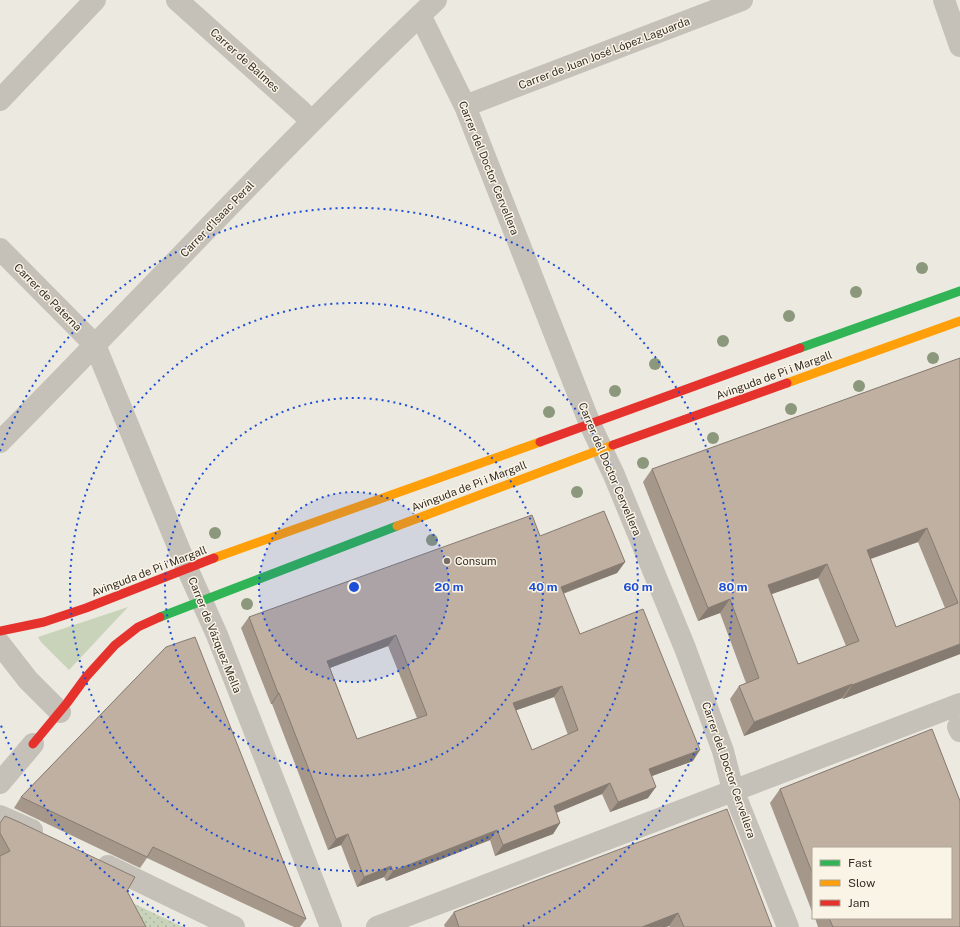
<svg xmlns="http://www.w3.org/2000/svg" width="960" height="927" font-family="'Public Sans',sans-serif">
<defs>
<pattern id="park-dots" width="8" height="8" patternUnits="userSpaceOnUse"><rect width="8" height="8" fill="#c9d3ba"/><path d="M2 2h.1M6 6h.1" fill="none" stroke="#adb5a0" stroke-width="1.8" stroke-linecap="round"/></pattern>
</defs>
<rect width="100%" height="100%" fill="#ece9e0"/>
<path fill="#c9d3ba" d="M128 607 69 670 41 642 38 637Z"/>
<path fill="url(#park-dots)" d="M122 898 183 927H132Z"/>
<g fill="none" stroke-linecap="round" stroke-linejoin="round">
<path stroke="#c5c1b9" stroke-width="22" d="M177 0 301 111 311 121
M944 0 960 46
M420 15 465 106 590 424 614 475 685 648 723 751 733 790 788 927
M0 100 95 0
M465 106 742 0
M0 249 95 345 187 568 217 635 331 927
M0 442C146 295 286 142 436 0
M0 644 28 680 60 712
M958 727 960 731
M0 783 33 744
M0 816 32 830
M108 866 234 927
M377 927 960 704"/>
<path stroke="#30b455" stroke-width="9" d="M800 348 960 291
M160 617 397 526"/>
<path stroke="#ff9f0a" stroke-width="9" d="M787 383 960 321
M397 526 613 445
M214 558 540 442"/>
<path stroke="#e5322d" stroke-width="9" d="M540 442 800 348
M613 445 787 383
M0 631 44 622 86 608 214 558
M33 744 67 703 86 677 115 645 138 627 160 617"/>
</g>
<g fill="#8c987c">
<circle cx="922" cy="268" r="6"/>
<circle cx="856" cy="292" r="6"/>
<circle cx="789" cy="316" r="6"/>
<circle cx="723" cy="341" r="6"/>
<circle cx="933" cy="358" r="6"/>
<circle cx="655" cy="364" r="6"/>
<circle cx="859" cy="386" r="6"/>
<circle cx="615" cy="391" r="6"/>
<circle cx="791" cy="409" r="6"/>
<circle cx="549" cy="412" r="6"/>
<circle cx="713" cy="438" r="6"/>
<circle cx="643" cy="463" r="6"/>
<circle cx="577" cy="492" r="6"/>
<circle cx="215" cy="533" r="6"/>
<circle cx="432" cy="540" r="6"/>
<circle cx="247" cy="604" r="6"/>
</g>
<path fill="#a5978a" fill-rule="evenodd" d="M960 358V654L843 699 842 698 744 736 730 699 739 686 746 683 720 613 698 621 643 482 652 469ZM918 542 945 608 896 627 871 559ZM818 578 846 646 798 664 771 594Z
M540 536 625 562 617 573 563 594 580 634 693 761 652 776 648 798 610 812 602 794 556 813 560 823 553 834 495 856 490 840 386 881 384 877 357 887 341 845 328 850 272 704H271L241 628 249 617ZM388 646 417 718 357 739 330 668ZM554 697 568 735 532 750 516 710Z
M166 647 306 919 300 927H294L147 858 140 868 14 808 21 797Z
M932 729 960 801V927H818L815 918H951V848H813V914L770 803 780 789Z
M0 823 127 891 0 927Z
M535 881 772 927H670L669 926 666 927H445L444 925 454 912Z"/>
<path fill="#867b71" d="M927 528 918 542 858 563 867 550Z
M625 562 617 573 553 597 561 587Z
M827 564 818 578 758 599 768 585Z
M730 599 720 613 698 621 708 608Z
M396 635 388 646 319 672 327 661Z
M960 644V654L843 699 852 685Z
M852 684 842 698 744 736 754 722Z
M562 686 554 697 506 714 513 703Z
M278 693H279L272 704H271Z
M700 750 693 761 641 780 649 769Z
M610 783 602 794 546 817 554 806Z
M656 787 648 798 610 812 618 802Z
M560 823 553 834 495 856 503 845Z
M497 830 490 840 386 881 393 871Z
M348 834 341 845 328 850 336 839Z
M391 866 384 877 357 887 364 877Z
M678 913 669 926 666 927H642Z"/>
<path fill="#c0b0a1" stroke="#867b71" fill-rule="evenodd" d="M960 358V644L852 685V684L754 722 739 686 759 678 730 599 708 608 652 469ZM927 528 958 603 896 627 867 550ZM827 564 859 641 798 664 768 585Z
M604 511 625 562 561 587 580 634 643 609 700 750 649 769 656 787 618 802 610 783 554 806 560 823 503 845 497 830 393 871 391 866 364 877 348 834 336 839 279 693H278L249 617 532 515 540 536ZM396 635 427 715 357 739 327 661ZM562 686 578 730 532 750 513 703Z
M195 637 306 919 153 847 147 857 21 797 166 647Z
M932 729 960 801V927H833L829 918H951V848H813V875L780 789Z
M727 809 772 927H684L678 913 642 927H459L454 912 535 881Z
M5 816 19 822 135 877 127 891 146 927H0V856L10 851 0 833V823Z"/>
<circle cx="354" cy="587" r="95" fill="#1d4ed8" fill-opacity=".12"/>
<g fill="none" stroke="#1d4ed8" stroke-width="2" stroke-dasharray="2 4">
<circle cx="354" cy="587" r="95"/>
<circle cx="354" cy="587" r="189"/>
<circle cx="354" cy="587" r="284"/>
<path d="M185 926A379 379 0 0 1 0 723M0 451A379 379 0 1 1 523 926"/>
</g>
<circle fill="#766f68" stroke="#faf4e6" stroke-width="1.5" cx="447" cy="561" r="4"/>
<g text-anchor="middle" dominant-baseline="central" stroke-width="3" stroke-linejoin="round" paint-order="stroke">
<g font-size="11" fill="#362e27" stroke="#faf4e6">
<text transform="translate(604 53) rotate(-21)">Carrer de Juan José López Laguarda</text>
<text transform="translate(245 60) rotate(42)">Carrer de Balmes</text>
<text transform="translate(489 168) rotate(68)">Carrer del Doctor Cervellera</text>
<text transform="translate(217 219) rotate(-46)">Carrer d'Isaac Peral</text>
<text transform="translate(48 297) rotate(45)">Carrer de Paterna</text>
<text transform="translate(774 375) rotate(-20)">Avinguda de Pi i Margall</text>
<text transform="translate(610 469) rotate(67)">Carrer del Doctor Cervellera</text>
<text transform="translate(469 486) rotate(-21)">Avinguda de Pi i Margall</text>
<text transform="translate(149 571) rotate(-21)">Avinguda de Pi i Margall</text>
<text transform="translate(215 635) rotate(68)">Carrer de Vázquez Mella</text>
<text transform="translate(729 770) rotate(71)">Carrer del Doctor Cervellera</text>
</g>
<g font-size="11" fill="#362e27" stroke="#faf4e6" text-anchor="start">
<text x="455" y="561">Consum</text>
</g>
</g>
<circle cx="354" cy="587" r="6" fill="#1d4ed8" stroke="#faf4e6" stroke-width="2"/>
<g font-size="12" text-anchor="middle" font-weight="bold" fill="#1d4ed8" stroke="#faf4e6" stroke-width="3" stroke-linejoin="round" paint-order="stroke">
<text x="449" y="591">20 m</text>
<text x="543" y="591">40 m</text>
<text x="638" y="591">60 m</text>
<text x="733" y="591">80 m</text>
</g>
<rect x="812" y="847" width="140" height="72" fill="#faf4e6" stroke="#aca59a"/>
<rect x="820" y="860" width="20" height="6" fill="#30b455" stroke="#aca59a"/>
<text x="848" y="867" font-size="12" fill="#362e27">Fast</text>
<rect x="820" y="880" width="20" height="6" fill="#ff9f0a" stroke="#aca59a"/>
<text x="848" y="887" font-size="12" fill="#362e27">Slow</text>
<rect x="820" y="900" width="20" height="6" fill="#e5322d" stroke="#aca59a"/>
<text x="848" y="907" font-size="12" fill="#362e27">Jam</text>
</svg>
